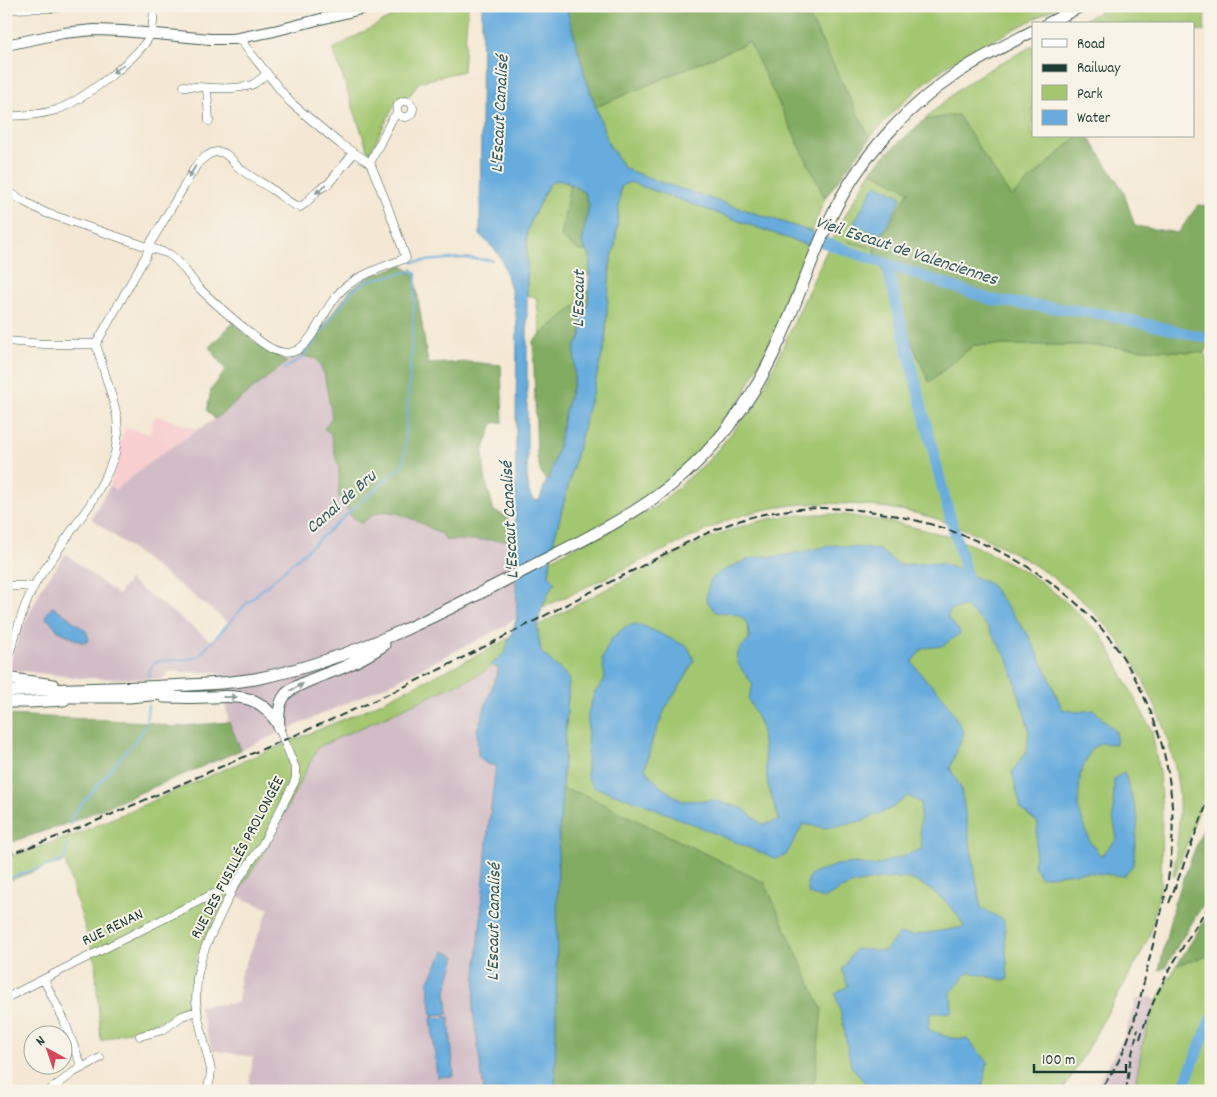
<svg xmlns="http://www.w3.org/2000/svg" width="1217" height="1097" font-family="Dekko,sans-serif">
<rect width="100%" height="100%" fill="#f7f3e8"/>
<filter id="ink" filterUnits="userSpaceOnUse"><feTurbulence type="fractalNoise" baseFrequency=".02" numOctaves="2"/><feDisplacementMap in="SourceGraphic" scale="10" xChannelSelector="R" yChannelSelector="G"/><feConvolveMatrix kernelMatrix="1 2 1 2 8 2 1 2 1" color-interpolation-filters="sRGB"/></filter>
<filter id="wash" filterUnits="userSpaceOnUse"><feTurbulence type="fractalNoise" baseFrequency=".0096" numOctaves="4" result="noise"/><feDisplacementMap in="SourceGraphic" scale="20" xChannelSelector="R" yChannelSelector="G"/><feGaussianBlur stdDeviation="1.12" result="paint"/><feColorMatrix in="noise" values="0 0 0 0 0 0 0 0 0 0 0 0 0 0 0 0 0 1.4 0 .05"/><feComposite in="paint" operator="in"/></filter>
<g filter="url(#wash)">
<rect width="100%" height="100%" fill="#f4e8d4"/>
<path fill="#f7cfd1" d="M155 415 199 430 157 457 115 490 110 486 118 458 123 432 126 428 150 434Z"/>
<path fill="#d2bdc6" d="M299 355 317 359 324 374 332 417 330 432 339 471V497L352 517 361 523 379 512H390L410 518 443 535 446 540 515 539 517 618 507 623V625L394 682 241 750 229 722 218 672H169L163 679 80 678 7 669 22 629 42 587 66 554 118 595 129 580 213 642 229 623 91 518 110 486 115 490 157 457 215 419 287 362Z
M491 665 499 667 477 730 496 765 488 832 483 1077 484 1091H248L253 1057 212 1050 199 1006 238 1003 240 976 269 909 236 896 247 878 263 855 318 747 484 672Z
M1151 997 1157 1001 1143 1042 1134 1091H1093L1124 1037 1136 999Z"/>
<path fill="#a3c66f" stroke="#618252" d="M427 6H468L463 71 419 82 410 95 399 99 395 104 369 154 333 49 389 18Z
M804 6H1059L957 59C923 82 897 106 870 138Z
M1111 6H1205L1204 31 1193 30V24H1076Z
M749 42 825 198 812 232 663 183 625 169 609 145 596 107Z
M1033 46V136H1077L1011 198 958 115 924 120C940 105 956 90 975 78 993 66 1014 56 1033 46Z
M871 171 910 191 875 247 847 241 874 249 905 327 929 382 974 345H1082L1205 353 1208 365 1209 541 1211 601V777L1175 876 1173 875C1177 849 1180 822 1179 796 1175 743 1147 677 1115 636 1071 578 985 530 915 513 898 509 880 507 862 505 814 501 774 504 728 520L542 608 549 592 554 582 549 575 551 559 655 507 708 461 744 418 768 379 833 237Z
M557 180 570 184 561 237 579 251H587L590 256 589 275 580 276 579 290 588 291V304L581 301 541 335 536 297 527 295V233L531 220 548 186 552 182Z
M630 182 812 247 769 344 742 398 708 442 682 469 652 492 606 521 552 548 605 344 610 265 615 246 621 185Z
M830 514 847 515 900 524 949 536 977 547 1021 569 1041 582 1067 603 1103 637 1152 731 1159 773 1162 809 1161 883 1150 934 1140 956 1063 1091H807L815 1079 583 794 562 789 569 678 541 652 537 626C580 603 622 580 666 559 699 542 732 527 769 519 789 515 810 514 830 514Z
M510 637 505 653 484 672 318 747 263 855 247 878 236 896 226 898 195 959 193 1009 101 1041 95 960 65 862 48 866 6 882V858L72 836 246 760 363 711 488 650Z
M1211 955V1091H1134L1143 1042 1157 1001 1177 965Z"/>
<path fill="#82ab62" stroke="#50744b" d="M566 6H804L870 138 825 198 749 42 596 107 585 76Z
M958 115 1011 197 1078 136H1088L1123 190 1135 226 1178 233 1198 205 1211 206V345L1205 353 1082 345H974L929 382 905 327 874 249 909 191 871 171 886 154 924 120Z
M570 184 585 193 589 205 582 242 587 251H579L561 237Z
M402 265 416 276 415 278 428 364 470 362 501 365 503 422 493 423 483 452 485 477 494 511 508 517V540H445L443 535C428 527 394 506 377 513 372 515 366 520 361 523L352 517 339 497V471L330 432 324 429 332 417 324 374 317 359 299 355 314 338 351 289 369 277Z
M581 301 588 304 582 314 581 336 575 347 574 381 565 411 559 444 549 480 546 481 541 473 537 457 533 341Z
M233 323 256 343 287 362 215 419 207 411 211 390 226 370 209 347Z
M6 715 148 722 173 727 229 722 241 750 71 822 6 844V782L11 781 6 765Z
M562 789 583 794 765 883 822 1010 815 1079 807 1091H555L558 851Z
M1211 808V892L1178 945 1165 968 1159 970 1174 903Z
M1211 910V955L1177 965Z"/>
<path fill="#67acdd" stroke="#437488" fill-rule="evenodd" d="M482 6H566L585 76 609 145 625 169 663 183 812 232 817 235 812 247 630 182 621 186 615 246 610 265 605 344 552 548 549 575 555 582 549 592 542 608 537 626 541 652 569 678 558 851 555 1091H484L473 1010 488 832 496 766 485 763 478 755 477 730 499 668 491 665 505 652 517 618 515 539 517 323C516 308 506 263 497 252 492 246 486 241 480 235ZM557 180 564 181 576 187 585 193 589 205 582 243 590 256 588 304 582 314 581 336 575 347 574 381 565 411 559 444 549 480 546 481 540 499 537 501C527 499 529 485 527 477V233L531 220 548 186 552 182Z
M877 184 900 196 901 200 882 233 875 234 854 223 873 188Z
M835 545 879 550 899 565 929 563 945 564 990 584 1027 633 1048 674 1062 709 1077 712 1094 710 1116 732V744L1101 743 1091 749 1080 775 1078 807 1090 842 1101 856 1117 839 1113 816 1114 779 1124 772 1138 818 1133 865 1123 876 1084 872 1040 877 1034 866 1038 823 1021 809 1012 772 1027 751 1029 729 1008 659 986 625 966 607 951 610 947 617 961 633 942 646 923 648 912 662 924 678 942 695 964 732 950 768 961 788 981 908 1004 920 1008 979 1003 980 969 972 951 992 952 1012 931 1013 928 1029 950 1038 967 1039 988 1062 981 1091H868L865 1083 851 1066 840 1009 835 994 848 986 842 970 855 949 885 951 899 934 914 935 964 927C960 917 953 909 946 902 938 895 920 882 910 879 897 876 861 881 848 886 840 889 832 894 824 899L809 894 807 884 810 875 836 865 856 863 874 866 922 849 920 830 921 803 908 796 892 808 862 821 826 828 803 824 786 855 776 859 639 802 593 787 587 777 588 713 594 694 605 679 602 658 611 639 625 627 635 624 646 627 688 647 694 660 684 680 666 707 652 741 645 769 661 787 682 801 713 800 742 808 763 825 779 820 768 785 761 725 748 699 753 685C746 674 731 662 740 649 742 646 747 643 749 640 749 635 749 629 747 624 742 612 726 613 715 612L706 599 710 580 721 572 746 560 763 556 776 557Z
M52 607 60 611 86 631 89 639 87 642H81L57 630 55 626 45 617Z
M444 951 456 956 446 990 448 1014 432 1015 428 983Z
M449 1017 454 1076 437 1077 431 1018Z"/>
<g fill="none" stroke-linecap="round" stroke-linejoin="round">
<path stroke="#67acdd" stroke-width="2" d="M412 262 461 258 492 260
M284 369 303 357 352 291 369 280 412 271
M149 676 150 669 154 663 159 661 190 659 199 656 246 604 404 464 416 274 412 269
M70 824 72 816 146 727 148 705
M6 879 62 861 65 858 67 844"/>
<path stroke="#67acdd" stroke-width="11" d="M811 238 992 300 1103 314 1211 339
M886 263 945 499 967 576
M1185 1091V1083L1211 1018"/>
</g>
</g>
<g filter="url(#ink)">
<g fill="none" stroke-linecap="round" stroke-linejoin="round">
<defs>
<path id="street" d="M6 9 56 8 62 6
M184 86C205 87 230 91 251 85 257 83 262 77 267 74
M207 88 209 121
M397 109a8 8 0 1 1 16 0a8 8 0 1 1-16 0Z
M6 116C23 116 40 115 56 110 80 102 141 57 151 33 154 25 153 15 154 6
M370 163 391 121 397 113
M6 190 25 202 46 213 169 254C182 262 189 277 199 288 217 306 237 322 256 338 309 383 314 314 344 288 362 273 385 267 406 258L386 202 371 165 367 161 340 144 290 102 245 46 242 38
M6 341 44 344H96
M96 344 146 256 151 242 196 166C200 160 211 151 219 152 227 152 232 161 237 166 248 176 261 182 273 190 282 196 290 205 300 207L306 203 319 189 328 184 354 153
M6 586H25L33 588
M9 654C18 629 24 602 38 579L91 503 108 472 115 453 118 433 117 417 114 404 96 344
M44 980 64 1020 82 1068
M6 998 209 896 234 886
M140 1036 163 1030 182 1016 197 1011
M49 1091 74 1072 100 1058
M207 1091 210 1079 211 1070 198 1017 196 1001 197 978 201 959 207 943 234 886 262 845 295 781 296 776V770L279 728"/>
<path id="secondary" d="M6 45 63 33 94 30 123 31 210 39H234L274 31 372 6"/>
<path id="primary" d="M1047 24 1081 6
M6 678 53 685
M6 691C52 690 98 688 144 687 181 685 219 685 255 679 357 659 449 610 540 562 585 539 631 517 670 486 703 460 730 428 752 393 786 339 803 276 830 219 860 156 910 102 970 65 990 53 1012 42 1033 31
M58 697H129L171 693
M164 697C179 697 193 698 208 697 240 696 261 694 279 726
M6 702H30L64 700
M279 728C278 717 278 703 286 694 296 683 331 673 346 666 359 660 372 653 384 645"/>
</defs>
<use href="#street" stroke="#3f574c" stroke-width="9"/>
<use href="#secondary" stroke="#3f574c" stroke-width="12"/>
<use href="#primary" stroke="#3f574c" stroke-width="13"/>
<use href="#street" stroke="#fff" stroke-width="8"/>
<use href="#secondary" stroke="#fff" stroke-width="10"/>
<use href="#primary" stroke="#fff" stroke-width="11"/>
<path stroke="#1f3d34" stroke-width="2" stroke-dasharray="8 4" stroke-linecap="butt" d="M6 855C76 832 144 800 211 771 295 735 379 701 460 659 518 630 576 599 634 570 679 547 724 520 775 512 874 495 1002 535 1076 603 1106 629 1129 662 1145 699 1170 752 1178 815 1169 873 1165 901 1157 929 1150 956 1142 989 1136 1023 1122 1054 1116 1067 1108 1079 1100 1091
M1169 903 1211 793
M1140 1039C1154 989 1184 945 1211 902
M1126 1091 1130 1062 1138 1029"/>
</g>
<defs><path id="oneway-solid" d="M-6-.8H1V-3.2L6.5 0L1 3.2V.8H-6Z" transform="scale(1.25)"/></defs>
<g fill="#8f9e9a">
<use href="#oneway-solid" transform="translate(118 69) rotate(142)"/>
<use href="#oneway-solid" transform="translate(192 172) rotate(121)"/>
<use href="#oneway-solid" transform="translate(321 189) rotate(141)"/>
<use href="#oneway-solid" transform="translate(297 687) rotate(-28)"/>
<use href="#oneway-solid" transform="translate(230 697)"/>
</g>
</g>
<g text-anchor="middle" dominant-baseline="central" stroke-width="4" stroke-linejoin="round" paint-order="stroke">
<g font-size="16" fill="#1f3d34" stroke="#f7f3e8">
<text transform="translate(238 858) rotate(-62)">RUE DES FUSILLÉS PROLONGÉE</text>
<text transform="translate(113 928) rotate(-26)">RUE RENAN</text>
</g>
<g font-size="18" font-style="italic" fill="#31595e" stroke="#f7f3e8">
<text transform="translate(501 114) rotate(-87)">L'Escaut Canalisé</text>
<text transform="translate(906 252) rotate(18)">Vieil Escaut de Valenciennes</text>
<text transform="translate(580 299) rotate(-89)">L'Escaut</text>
<text transform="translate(342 503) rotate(-41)">Canal de Bru</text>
<text transform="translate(511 520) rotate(-93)">L'Escaut Canalisé</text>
<text transform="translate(495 922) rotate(-89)">L'Escaut Canalisé</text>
</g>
</g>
<rect width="1217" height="1097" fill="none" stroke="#f7f3e8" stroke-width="25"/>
<rect x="1032" y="22" width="162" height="115" fill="#f7f3e8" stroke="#a1aaa0"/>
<rect x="1042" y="39" width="25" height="8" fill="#ffffff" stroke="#a1aaa0"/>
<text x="1077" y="48" font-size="15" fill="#1f3d34">Road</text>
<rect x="1042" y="64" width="25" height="8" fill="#1f3d34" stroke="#a1aaa0"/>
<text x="1077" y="72" font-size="15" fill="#1f3d34">Railway</text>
<rect x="1042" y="85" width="25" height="15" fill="#a3c66f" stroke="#a1aaa0"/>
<text x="1077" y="98" font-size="15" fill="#1f3d34">Park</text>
<rect x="1042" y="110" width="25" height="15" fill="#67acdd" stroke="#a1aaa0"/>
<text x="1077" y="122" font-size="15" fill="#1f3d34">Water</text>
<g transform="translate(48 1050) rotate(320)"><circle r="24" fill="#f7f3e8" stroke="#a1aaa0"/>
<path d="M0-4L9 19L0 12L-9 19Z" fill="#d1495b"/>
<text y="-8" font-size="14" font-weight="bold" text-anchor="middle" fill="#1f3d34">N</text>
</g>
<path d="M1034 1064v8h92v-8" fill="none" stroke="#1f3d34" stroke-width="2.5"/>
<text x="1042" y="1064" font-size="15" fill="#1f3d34" stroke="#f7f3e8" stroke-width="4" paint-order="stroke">100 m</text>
</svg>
